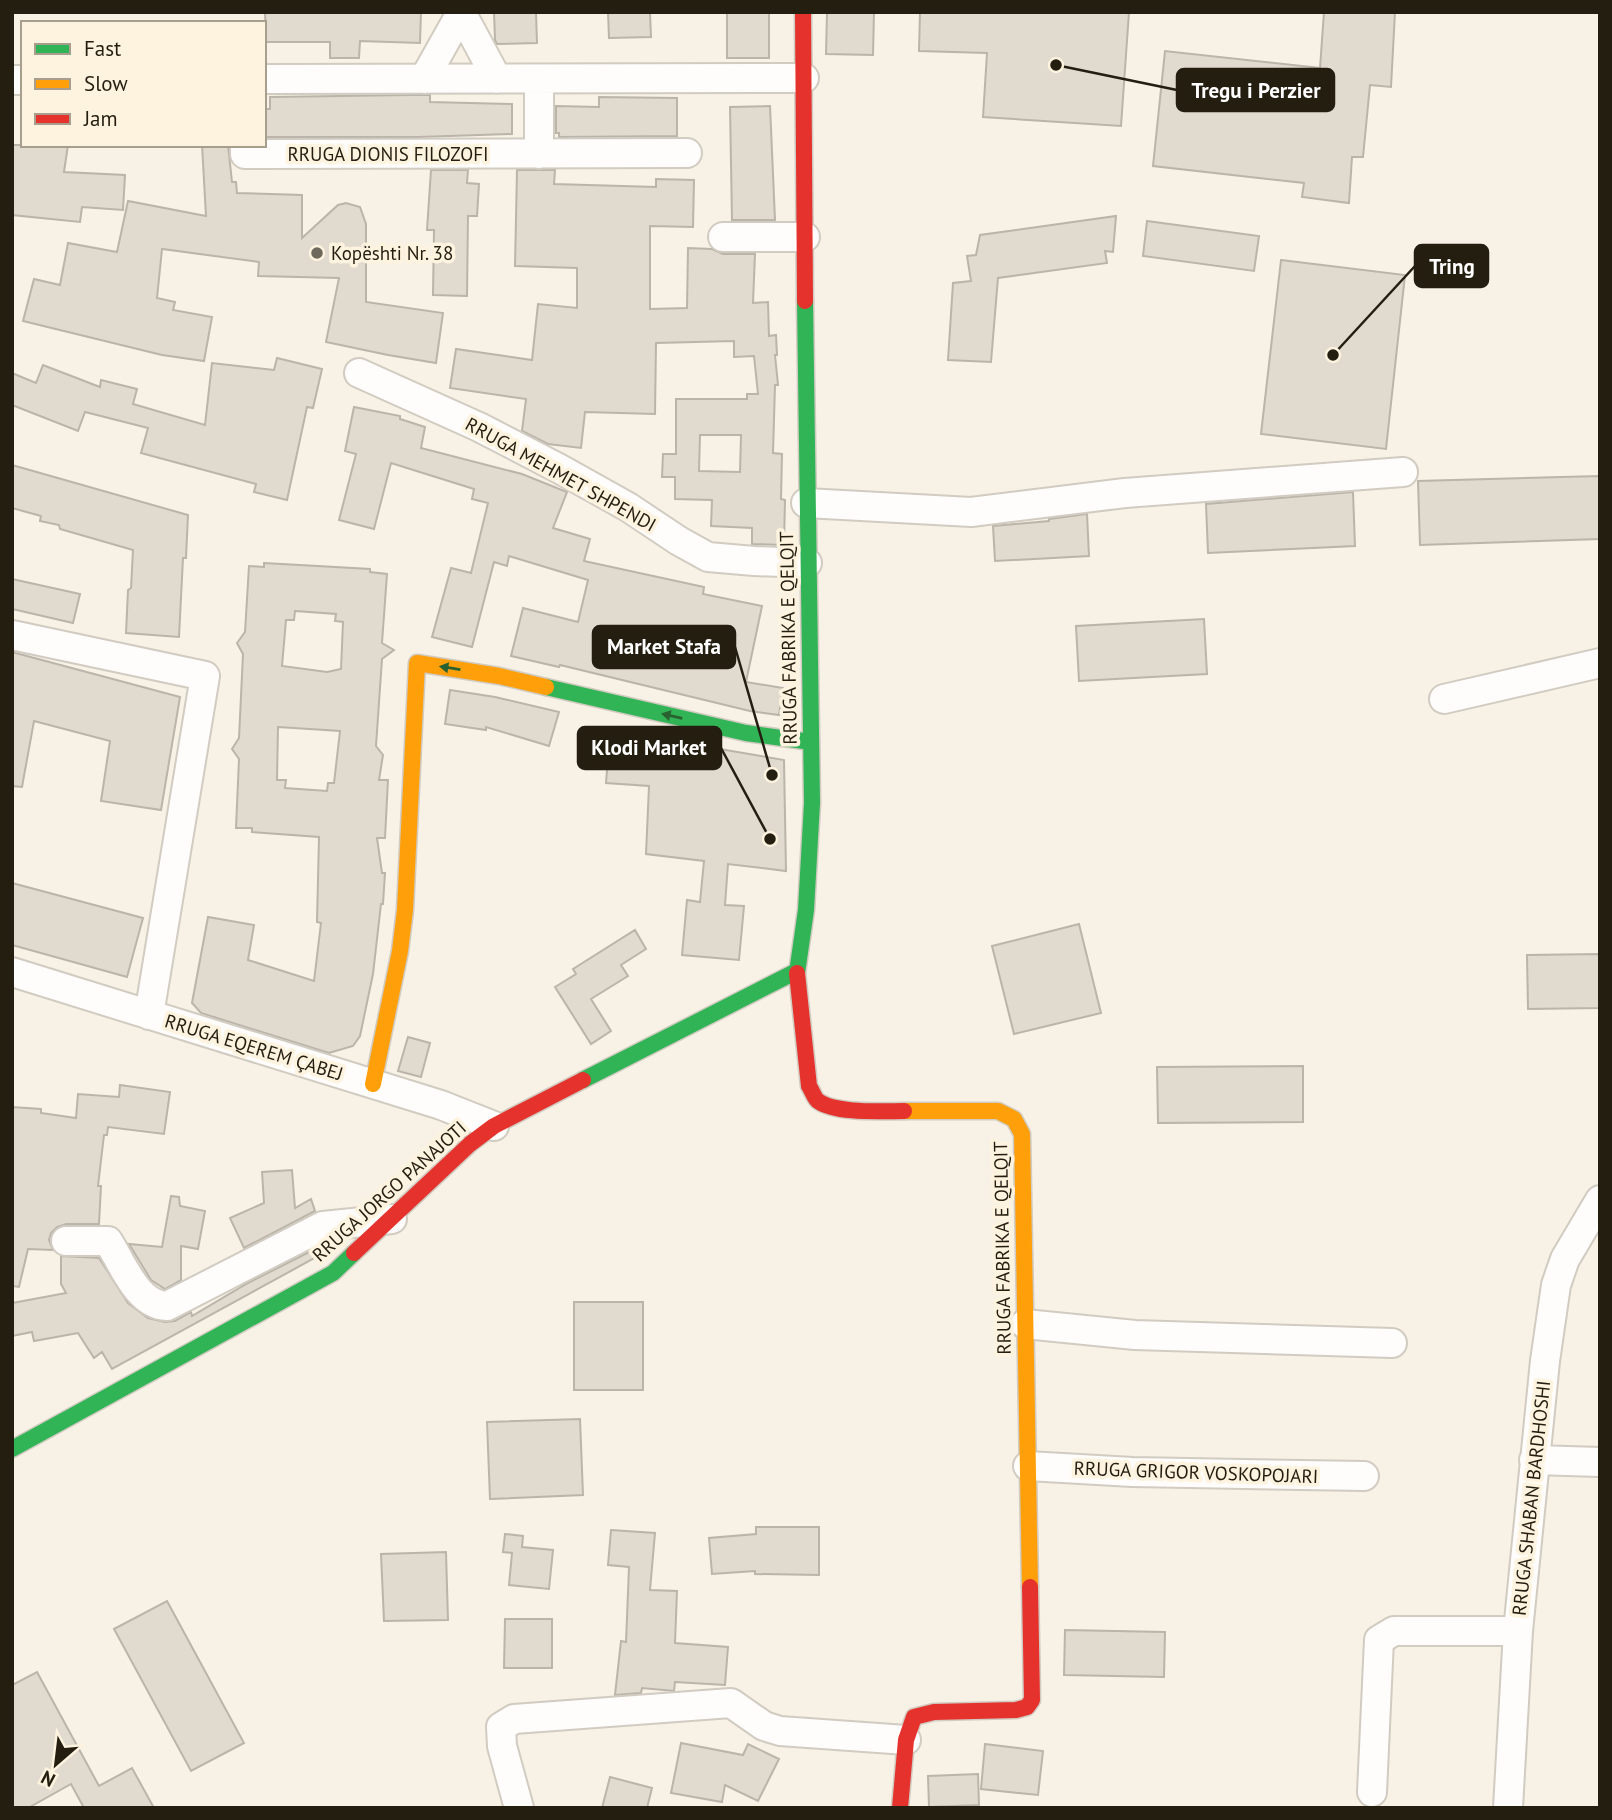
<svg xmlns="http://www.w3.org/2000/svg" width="1612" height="1820" font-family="'PT Sans',sans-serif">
<rect width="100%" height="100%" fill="#f7f1e6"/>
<path fill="#e0dacf" stroke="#bab4aa" stroke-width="2" fill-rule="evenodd" d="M265 12H421L420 43 360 41 359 58H330V42H266Z
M494 12H536L537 43 497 44 495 40Z
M608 12H650L651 37 609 38Z
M727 12H769V58H727Z
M827 12H874L873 55 826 54Z
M920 12H1129L1121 126 983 117 987 53 919 51Z
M1324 12H1395L1391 87 1370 85 1363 157H1352L1349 203 1302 197 1304 183 1153 166 1165 51 1320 68Z
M411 95H430V102L512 104V134L418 137H264V109H270V97Z
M599 97 677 98V136L559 137V133H556V106L599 107Z
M770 106 775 220H732L730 107Z
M12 145H68L64 172 125 175 123 210 82 207 80 222 12 215Z
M202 145H228L232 182H236L237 193 302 195V238L338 205 346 203 360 207 366 224V302L443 313 436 363 388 355 326 342 339 278 258 276 259 262 162 249 157 298 175 302 173 310 212 317 204 361 162 355 23 321 34 279 60 285 68 243 117 252 128 201 206 216Z
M431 170H468L467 183 479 184 477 216H468L467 296 433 295 434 230H427Z
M517 170H555L554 184 656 187V179L694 180 693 227 650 226V309L687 308 688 248 712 249 723 254H755L753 303 768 302 769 336 776 335 777 355H775L778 385H775L773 453 782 454 781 499 785 500 784 545 752 544V528L711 526 712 500 675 499V477H662L663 454H676V399H747V394H758L754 356 734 357V341L656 343 655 414 585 412 581 448 548 444 522 431 526 399 450 388 456 349 532 360 538 304 577 308V268L515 266ZM700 435H741L740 472 699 471Z
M1116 216 1113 252 1105 251 1107 263 998 278 991 362 948 360 953 283 971 281 967 256 976 255 980 235Z
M1147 221 1259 236 1254 271 1143 256Z
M1281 260 1405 275 1386 449 1261 434Z
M277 358 322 369 313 408 307 407 287 500 254 492 256 484 141 453 148 428 85 412 78 431 12 405V373L36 383 43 365 100 387 101 380 137 389 133 404 205 425 212 363 274 370Z
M354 407 400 416V419L425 427 421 448 522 474 567 492 553 528 590 539 584 561 704 587 703 594 762 606 746 682 783 688 779 715 750 711 560 665 559 667 511 656 523 608 578 622 588 580 509 556 507 566 494 562 472 647 432 637 451 568 471 573 488 503 472 499 474 489 391 463 374 529 339 520 356 454 345 451Z
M12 465 188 515 186 558H183L179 637 126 633 128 590 131 588 133 550 60 529 59 525 40 521 41 516 12 508Z
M1600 476V539L1420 545 1418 481Z
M1353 492 1355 546 1208 553 1206 504Z
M1087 514 1089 556 995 561 993 526 1049 521V519Z
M264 563 370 569V572L387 574 382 643 394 650 382 659 376 746 383 755 379 780H388L385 838H377L382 873H385L383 904H381L373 974 360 1036 353 1046 329 1053 201 1013 192 1003 208 917 254 925 248 960 314 981 321 923 317 922 319 837 252 832V828H236L239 759 232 749 239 738 243 654 237 643 245 632 249 566 264 567ZM295 611 336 614 335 621 343 622 341 669 327 672 282 666 286 620H294ZM278 727 340 731 334 783H328L327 791 285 788 286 780H277Z
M12 579 80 594 73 623 12 609Z
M1204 619 1207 674 1079 681 1076 626Z
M12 652 180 697 161 810 101 801 110 741 34 721 22 787 12 786Z
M450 690 495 697 559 712 549 746 486 727V730L445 724Z
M623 727 649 733 648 748H714L784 760 786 871 728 864 725 905 744 906 739 960 682 955 687 900 700 902 704 861 646 854 649 786 606 783 609 745 621 746Z
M12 883 143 918 127 977 12 945Z
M1079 924 1101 1013 1014 1034 992 946Z
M635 930 646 949 621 965 628 976 591 999 611 1031 591 1044 555 987 576 974 573 969Z
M1600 954V1008L1528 1009 1527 955Z
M408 1037 430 1043 421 1077 398 1071Z
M1303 1066V1122L1158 1123 1157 1067Z
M120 1085 170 1092 164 1134 108 1127 107 1135H104L98 1186H101L99 1224H66L57 1227 51 1233 49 1240 53 1250 28 1249 19 1287 12 1286V1107L41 1109V1113L76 1118 78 1094 119 1097Z
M292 1170 295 1208 311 1199 315 1211 244 1248 230 1218 264 1203 262 1172Z
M171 1196 179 1197 180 1206 205 1211 198 1249 181 1246V1280L165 1289 151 1280 129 1244 162 1247Z
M327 1243 328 1247 320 1250V1255L112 1369 102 1352 94 1358 78 1333 34 1341 32 1332 12 1336V1303L66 1293 61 1284V1256L99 1258 128 1303 148 1318 165 1322 175 1321 191 1312 192 1316 248 1283Z
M574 1302H643V1390H574Z
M580 1419 583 1495 490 1499 487 1422Z
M756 1527H819V1575L755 1574V1571L712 1574 709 1538 756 1534Z
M611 1530 655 1533 650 1590 677 1591 675 1643 728 1647 725 1685 675 1682 674 1691 642 1688 641 1693 615 1695 621 1641 626 1642 629 1567 608 1565Z
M505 1534 523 1536 522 1547 553 1550 549 1589 509 1585 512 1553 503 1552Z
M446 1552 448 1620 384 1621 381 1554Z
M167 1601 244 1743 191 1771 114 1629Z
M505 1619H552V1668H504Z
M1065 1630 1165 1632 1164 1677 1064 1675Z
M37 1672 99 1786 132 1768 154 1808H84L71 1784 28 1808H12V1685Z
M681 1743 743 1755 748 1744 779 1759 758 1801 725 1785 722 1802 671 1793Z
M985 1744 1043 1751 1038 1795 981 1789Z
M978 1774 979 1805 929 1807 928 1776Z
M610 1777 652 1788 647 1808H602Z"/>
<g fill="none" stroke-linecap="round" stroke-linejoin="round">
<defs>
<path id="street" d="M461 12 497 79
M264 79 804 78
M424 79 461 13
M539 79V154
M12 80H23
M245 145V154L687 153
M723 237H805
M359 373 479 427 560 469 628 507 679 541 708 557 754 561 807 563
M806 503 971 512 1125 493 1403 472
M12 635 205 676 149 1015
M1444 699 1600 663
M12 972 441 1105 494 1126
M66 1241H108C123 1264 137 1305 167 1306L323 1226 392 1219
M1025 1324 1135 1335 1392 1343
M1534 1460 1600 1462
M1028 1466 1132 1472 1364 1476
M1372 1792 1379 1640 1394 1631H1518
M519 1808 502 1746 501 1727 514 1719 731 1703 764 1726 780 1731 906 1740
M1508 1808 1518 1631 1545 1361 1556 1285 1565 1259 1600 1200"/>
<path id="fast" d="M546 687 746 733 811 742
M797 973 806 910 812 803 805 301
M583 1080 797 971
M12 1449 333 1273 354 1253"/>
<path id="slow" d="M373 1084 400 951 405 910 417 663 499 676 546 687
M904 1111H998L1014 1119 1022 1134 1030 1587"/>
<path id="jam" d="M803 12 805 301
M797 973 809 1086C812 1090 814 1098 818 1101 836 1114 882 1111 904 1111
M354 1253 470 1144 494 1126 583 1080
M900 1808 906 1740 914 1717 934 1712 1016 1710 1027 1707 1032 1700 1030 1587"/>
</defs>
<use href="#street" stroke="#d1cbc1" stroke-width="32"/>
<use href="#fast" stroke="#d1cbc1" stroke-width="19"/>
<use href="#slow" stroke="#d1cbc1" stroke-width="19"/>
<use href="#jam" stroke="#d1cbc1" stroke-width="19"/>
<use href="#street" stroke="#fefdfb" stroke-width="28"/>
<use href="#fast" stroke="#30b455" stroke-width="16"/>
<use href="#slow" stroke="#ff9f0a" stroke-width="16"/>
<use href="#jam" stroke="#e5322d" stroke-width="16"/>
</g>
<defs><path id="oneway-solid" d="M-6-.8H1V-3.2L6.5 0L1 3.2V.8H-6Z" transform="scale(1.75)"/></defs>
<g fill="#296230">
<use href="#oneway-solid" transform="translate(450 668) rotate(-171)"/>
<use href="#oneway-solid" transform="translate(672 716) rotate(-167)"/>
</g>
<circle fill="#6e685c" stroke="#fef3df" stroke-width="2.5" cx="317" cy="253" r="7"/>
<g text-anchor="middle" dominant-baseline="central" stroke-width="7" stroke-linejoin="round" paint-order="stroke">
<g font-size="19" fill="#241e11" stroke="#fef3df">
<text x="388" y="154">RRUGA DIONIS FILOZOFI</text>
<text transform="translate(561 474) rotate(29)">RRUGA MEHMET SHPENDI</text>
<text transform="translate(788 638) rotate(-91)">RRUGA FABRIKA E QELQIT</text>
<text transform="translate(254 1047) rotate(17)">RRUGA EQEREM ÇABEJ</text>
<text transform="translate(389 1191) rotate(-42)">RRUGA JORGO PANAJOTI</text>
<text transform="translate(1002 1248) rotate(-91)">RRUGA FABRIKA E QELQIT</text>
<text transform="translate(1196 1472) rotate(2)">RRUGA GRIGOR VOSKOPOJARI</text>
<text transform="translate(1531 1498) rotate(-84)">RRUGA SHABAN BARDHOSHI</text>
</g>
<g font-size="19" fill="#241e11" stroke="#fef3df" text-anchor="start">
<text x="331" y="253">Kopështi Nr. 38</text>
</g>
</g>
<path fill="none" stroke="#241e11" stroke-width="2.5" d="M1056 65L1177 90M1333 355L1415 266M772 775L735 647M770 839L721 748"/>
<g fill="#241e11" stroke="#fef3df" stroke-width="2.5">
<circle cx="1056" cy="65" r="7"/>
<circle cx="1333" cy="355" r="7"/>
<circle cx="772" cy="775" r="7"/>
<circle cx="770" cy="839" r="7"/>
</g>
<g fill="#241e11" stroke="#241e11" stroke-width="2.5">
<rect x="1177" y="69" width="157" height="42" rx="7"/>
<rect x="1415" y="245" width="73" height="42" rx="7"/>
<rect x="593" y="626" width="142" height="42" rx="7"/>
<rect x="578" y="727" width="143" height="42" rx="7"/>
</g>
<g font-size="21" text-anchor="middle" font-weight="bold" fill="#fff">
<text x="1256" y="98">Tregu i Perzier</text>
<text x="1452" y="274">Tring</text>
<text x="664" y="654">Market Stafa</text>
<text x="649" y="755">Klodi Market</text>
</g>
<rect width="1612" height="1820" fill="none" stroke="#241e11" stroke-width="28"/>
<rect x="21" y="21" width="245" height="126" fill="#fef3df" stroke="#a79e8d" stroke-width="2"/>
<rect x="35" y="44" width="35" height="10" fill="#30b455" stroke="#a79e8d" stroke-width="2"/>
<text x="84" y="56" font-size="21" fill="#241e11">Fast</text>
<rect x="35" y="79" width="35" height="10" fill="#ff9f0a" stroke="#a79e8d" stroke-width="2"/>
<text x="84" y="91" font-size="21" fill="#241e11">Slow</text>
<rect x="35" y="114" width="35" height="10" fill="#e5322d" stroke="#a79e8d" stroke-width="2"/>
<text x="84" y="126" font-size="21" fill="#241e11">Jam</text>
<g transform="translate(56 1764) rotate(208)" stroke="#fef3df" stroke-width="5" paint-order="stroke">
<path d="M0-5L12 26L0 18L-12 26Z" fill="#241e11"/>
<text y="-10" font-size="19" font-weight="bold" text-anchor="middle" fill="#241e11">N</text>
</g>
</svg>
